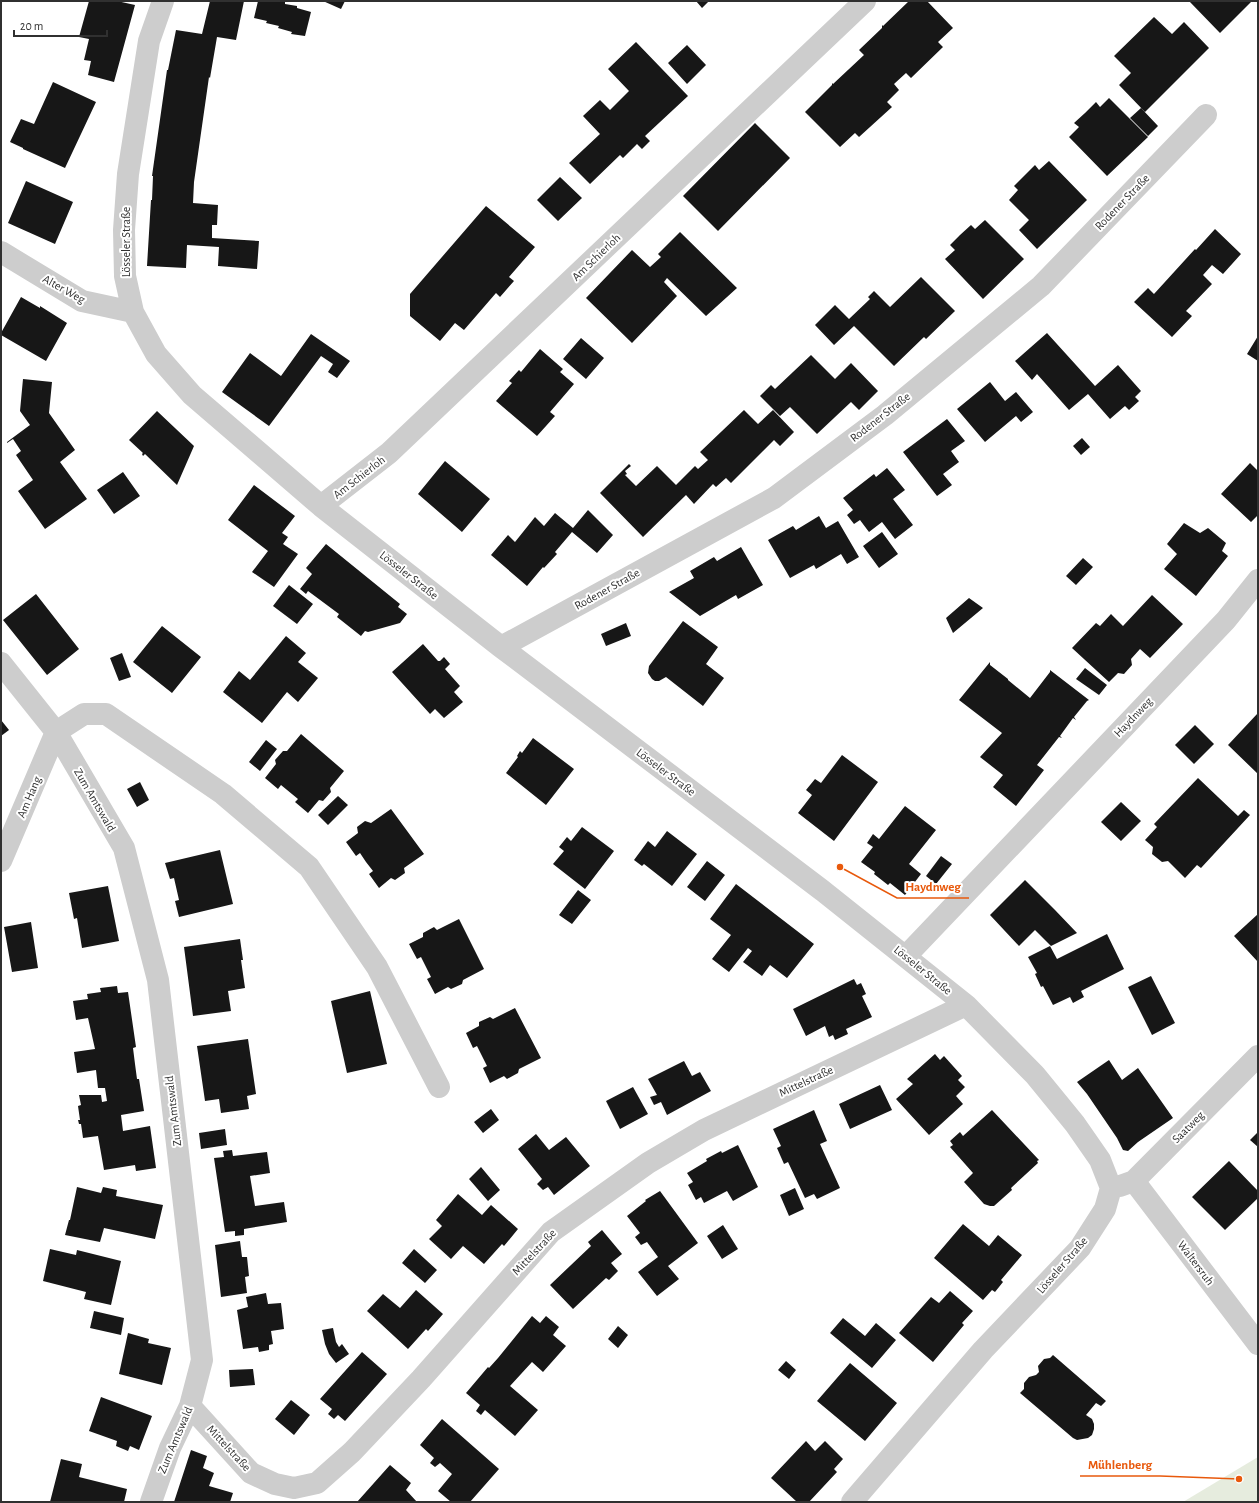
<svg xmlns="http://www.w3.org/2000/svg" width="1259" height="1503" font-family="'Alegreya Sans',sans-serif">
<rect width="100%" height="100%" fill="#fff"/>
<path fill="#e6ecde" d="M1258 1457V1502H1183Z"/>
<path fill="#171717" d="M89 1H117L135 5 114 82 88 75 91 61 84 60 89 39 79 37Z
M210 1H244L236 40 217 37 210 78 209 77 194 182 193 203 218 205 217 225H212V238L259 241 257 269 218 266 219 247 187 245 186 268 147 266 151 200H152L153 176H152L167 70H168L176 30 202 34Z
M258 1H285V4L297 6V8L311 12 305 36 291 34 292 32 278 28 279 26 266 23 267 21 254 18Z
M323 1H345L341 9Z
M696 1H709L702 8Z
M909 1H927L953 28 938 42 943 47 911 78 906 73 894 84 899 90 887 102 892 107 859 137 855 133 840 147 805 112 832 85V83L833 84 864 55 859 50 882 28V25L883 26Z
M1189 1H1252L1220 33Z
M1154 17 1172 34 1184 22 1209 48 1145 112 1119 85 1131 73 1114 56Z
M636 42 688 96 645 136 650 141 642 149 637 144 623 158 620 155 590 184 569 163 600 134 583 116 600 100 610 110 629 91 608 69Z
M687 45 706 65 687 84 668 63Z
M53 82 96 102 65 168 23 149V148L10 142 21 119 34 124Z
M1109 98 1148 137 1107 176 1069 137 1079 127 1074 123 1085 113 1096 102 1100 107Z
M1141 108 1158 126 1148 136 1130 118Z
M755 123 790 158 718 231 683 196Z
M1049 161 1087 200 1037 249 1019 230 1029 220 1009 200 1018 190 1014 186 1035 165 1039 170Z
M560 177 582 198 558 221 537 200Z
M26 181 73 202 55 244 8 223Z
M486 206 535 247 509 277 514 281 500 297 496 293 464 330 455 323 440 341 410 316V294Z
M985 220 1024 259 983 299 945 259 955 250 950 245 960 235 971 225 975 229Z
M1215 229 1241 254 1223 274 1212 265 1203 275 1212 284 1186 311 1192 316 1172 337 1134 302 1148 288 1154 294 1195 249 1196 250Z
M680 232 737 288 706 316 667 278 664 282 677 296 632 343 586 298 632 250 650 267 661 257 658 254Z
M921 277 955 311 926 339 924 337 894 366 854 326 834 345 815 325 835 305 849 319 870 299 868 297 874 291 890 307Z
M21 297 40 308V306L67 323 46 361 1 335V333Z
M1047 333 1095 386 1118 365 1141 391 1135 397 1139 401 1129 410 1125 406 1110 419 1088 394 1069 410 1037 374 1032 380 1015 361Z
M311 334 350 361 337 378 328 372 333 364 321 356 269 426 222 392 250 353 281 376Z
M1258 336V361L1247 354Z
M581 338 604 358 586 379 563 359Z
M540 349 563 369 560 372 574 384 550 412 555 416 537 436 496 401 512 383 509 381 519 370 521 372Z
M811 355 835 379 851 363 878 391 859 410 851 402 817 434 790 407 780 416 760 396 771 385 775 389Z
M23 379 52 382 49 413 75 450 60 462 87 499 45 529 18 491 33 480 16 455 21 451 13 439 7 443V442L30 425 20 411Z
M990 382 1005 401 1016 392 1033 412 1021 422 1016 416 985 442 957 409Z
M744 410 758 424 773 410 794 432 780 446 774 440 731 483 726 478 716 487 713 484 694 504 686 495 643 537 600 493 629 464 631 466 625 471 627 474 625 475 636 486 657 466 676 485 695 466 698 469 708 460 700 452Z
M157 411 194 446 177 485 145 454 143 456 142 454 143 453 129 440Z
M947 419 965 441 951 451 959 462 943 474 952 485 937 496 903 452Z
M1082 438 1090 447 1081 455 1073 446Z
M445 461 490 499 462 532 418 494Z
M1250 463 1258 471V515L1251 522 1221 494Z
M887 468 905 490 893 499 913 525 895 539 882 522 869 532 860 520 854 524 847 515 853 510 843 498 874 474 876 477Z
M123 472 140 496 114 514 97 490Z
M254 485 295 516 282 533 288 537 283 544 298 554 274 587 252 572 268 551 228 520Z
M588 510 613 535 597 553 572 532 555 552 557 554 544 568 543 567 527 586 491 555 508 535 515 542 535 517 544 526 555 513 573 528Z
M819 516 826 528 838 521 859 557 847 564 841 554 816 569 814 565 790 578 768 540 793 526 796 530Z
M1184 523 1200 533 1208 528 1226 543 1222 551 1228 556 1196 596 1164 569 1177 554 1167 544Z
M882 532 898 554 879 568 863 546Z
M326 544 400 604 398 607 407 614 400 623 368 632 365 631 361 636 337 617 339 614 308 591 306 594 300 589 312 574 306 568Z
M741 547 763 585 738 599 736 595 700 616 669 592 694 578 690 571 714 557 717 561Z
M1083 558 1093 567 1076 585 1066 576Z
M289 585 313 604 297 624 273 606Z
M36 594 79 649 47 675 3 620Z
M1152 595 1183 624 1150 658 1140 649 1131 659 1132 665 1124 674 1118 673 1109 682 1072 648 1096 623 1100 626 1111 614 1123 626Z
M969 598 983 608 953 633 946 618Z
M683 621 718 647 706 664 724 678 703 706 666 677 659 681H655L652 679 648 673 649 666Z
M626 623 631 636 606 646 601 634Z
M162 626 201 657 172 693 133 662Z
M286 636 306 653 298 662 318 678 298 702 287 692 262 723 223 692 239 671 250 680Z
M423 644 438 661H440L444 657 450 664 445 669 460 686 454 692 463 702 444 718 435 709 430 714 392 672Z
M122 653 131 677 119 681 110 658Z
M990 662V665L1008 679V680L1030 698 1050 672V670L1089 700 1087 701 1074 717 1076 720 1073 718 1060 736 1062 738 1059 737 1037 765 1044 770 1016 806 993 787 1003 775 980 757 1002 733 959 700Z
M1085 668 1107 685 1099 695 1076 679Z
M1258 713V774L1228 745Z
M1 720 9 730 1 736Z
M1195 725 1214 744 1194 764 1175 745Z
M301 734 344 771 330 788 331 792 323 801 319 800 308 813 295 802 298 799 281 785 278 789 265 778 276 764 275 760 283 751H287Z
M533 738 574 769 546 805 506 773 518 757 517 756 520 751 522 753Z
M266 740 277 749 260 771 249 762Z
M842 755 878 782 834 841 798 813 812 795 806 790 815 779 821 783Z
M1198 778 1238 816 1244 810 1250 815 1201 868 1197 865 1185 878 1168 861 1162 862 1152 854 1153 847 1145 840 1157 827 1154 824Z
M140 782 149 800 137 807 127 789Z
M338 796 348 805 328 825 318 815Z
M1121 802 1141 821 1121 841 1101 822Z
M905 806 936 830 909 864 921 874 905 895 890 883 888 885 874 874 875 872 861 862 873 847 867 843 873 834 879 839Z
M391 809 424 854 404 868 405 873 395 880 391 878 379 888 369 874 373 871 366 862 360 853 356 856 346 842 358 833 357 827 365 821 371 823Z
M582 827 614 851 585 889 553 864 564 851 559 847 567 837 571 841Z
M667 831 697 854 672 886 644 864 642 866 634 860 648 841 655 847Z
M220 850 233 904 179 917 175 901 179 900 174 878 170 879 165 863Z
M941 856 952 864 936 884 926 876Z
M707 861 725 875 705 901 687 887Z
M1025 880 1055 910 1077 933 1051 946 1035 930 1019 946 990 915Z
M736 884 814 944 787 978 770 965 762 976 743 962 752 951 748 948 729 972 712 959 731 935 710 919Z
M108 886 119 941 82 948 77 918 74 919 69 893Z
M578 890 591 900 572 924 559 915Z
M1258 914V962L1234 936Z
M459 919 484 969 463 980 462 984 451 989 448 987 435 994 427 979 431 977 421 957 417 959 409 944 423 937V933L434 927 437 930Z
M31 922 38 968 12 972 4 927Z
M1107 934 1124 969 1081 991 1084 997 1073 1003 1070 997 1053 1005 1043 986 1041 987 1035 974 1037 973 1028 957 1050 946 1057 959Z
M240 939 243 960H241L245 988 228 991 231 1011 193 1016 184 947Z
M1151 976 1175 1023 1152 1035 1128 987Z
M854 979 857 985 861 983 866 994 862 996 872 1017 846 1029 848 1034 835 1040 833 1035 829 1037 825 1026 806 1036 793 1009Z
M117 986 118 993 128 992 136 1047 133 1048 135 1064 137 1079H139L144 1111 121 1115 123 1131 150 1126 156 1168 136 1171 135 1165 104 1170 98 1136 83 1138 81 1124H79L78 1120H80L78 1106 81 1105 79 1095H101L102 1102 107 1101 105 1088H98L96 1070 77 1073 74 1052 95 1049 88 1018 76 1020 73 1001 88 999 87 994 101 992 100 988Z
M370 991 387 1064 347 1073 331 1001Z
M515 1008 541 1058 519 1069 518 1073 507 1079 504 1076 490 1083 483 1068 487 1066 477 1046 473 1048 466 1033 479 1026V1022L490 1017 493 1019Z
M248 1039 256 1094 247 1096 249 1109 221 1113 219 1099 205 1101 197 1046Z
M935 1054 940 1060 944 1056 962 1076 958 1080 965 1087 956 1096 963 1104 929 1135 896 1099 913 1084 907 1079Z
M1109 1060 1122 1080 1138 1068 1173 1118 1138 1142 1128 1151 1123 1150 1117 1138 1087 1094 1077 1082Z
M684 1061 692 1076 700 1072 711 1091 667 1115 661 1102 654 1105 650 1097 657 1095 648 1079Z
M880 1085 892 1110 850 1129 839 1104Z
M633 1087 648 1114 620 1129 606 1101Z
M491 1109 499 1120 483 1133 474 1122Z
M814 1110 827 1141 820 1144 840 1188 817 1199 814 1194 805 1198 788 1162 784 1164 777 1148 781 1146 773 1129Z
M992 1110 1039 1160 1037 1161 1038 1163 1011 1188 1012 1190 994 1206H990L984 1204 964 1182 973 1173 950 1147 953 1145 950 1141 960 1132 963 1136Z
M225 1129 227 1145 201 1149 199 1133Z
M1258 1132V1147L1250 1140Z
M536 1134 549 1150 566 1137 590 1166 554 1195 548 1187 543 1190 537 1184 542 1179 518 1149Z
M738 1145 758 1187 733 1201 727 1191 704 1203 701 1197 696 1200 688 1185 693 1182 687 1173 707 1161 706 1159 721 1151 722 1153Z
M232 1150 233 1156 267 1152 270 1173 250 1176 255 1206 284 1202 287 1222 244 1229V1235L235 1236V1231L225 1232 214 1158 224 1157 223 1151Z
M1229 1161 1258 1191V1198L1225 1230 1192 1197Z
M481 1167 500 1190 488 1201 469 1179Z
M77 1187 101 1193 103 1187 117 1190 116 1196 163 1205 155 1239 104 1228 100 1242 65 1235 69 1220H70Z
M795 1188 804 1209 789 1216 780 1195Z
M660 1191 698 1243 668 1266 679 1279 657 1296 638 1272 658 1257 647 1242 641 1245 635 1237 640 1233 627 1216 646 1201 645 1200Z
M458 1194 482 1215 491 1205 518 1229 504 1246 502 1244 484 1264 463 1246 451 1259 429 1239 442 1226 436 1220Z
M963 1224 989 1246 998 1235 1022 1255 1001 1280 1003 1282 995 1292 992 1290 983 1300 934 1258Z
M723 1225 738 1249 722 1259 707 1236Z
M602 1230 622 1254 611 1263 618 1271 609 1280 606 1278 573 1309 550 1285 591 1246 588 1242Z
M240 1241 242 1257H247L249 1276 245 1277 247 1293 221 1297 215 1245Z
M50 1249 76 1255 77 1250 121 1261 111 1305 84 1299 86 1292 43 1281Z
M414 1249 437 1270 425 1283 402 1263Z
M416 1290 443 1314 428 1331 426 1329 408 1349 367 1311 383 1294 400 1308Z
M950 1291 973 1311 962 1323 964 1325 933 1362 899 1333 931 1297 939 1303Z
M266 1293 268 1304 281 1303 284 1329 271 1331 273 1344 269 1345V1350L259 1352 258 1347 243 1349 237 1310 248 1307 246 1297Z
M94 1311 124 1318 121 1335 90 1328Z
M532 1316 540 1323 546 1316 559 1327 553 1335 566 1346 543 1372 532 1362 510 1386 538 1410 515 1436 485 1410 481 1415 476 1411 480 1405 466 1393 488 1367 489 1368 498 1358Z
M843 1318 865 1336 876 1323 896 1340 872 1368 830 1333Z
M618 1326 628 1335 618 1348 608 1339Z
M333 1328 336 1342 339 1347 342 1344 349 1354 336 1363 329 1354 325 1344 322 1330Z
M128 1333 149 1339 148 1343 171 1348 162 1385 119 1374Z
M362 1352 387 1374 345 1421 338 1415 334 1419 328 1414 332 1409 320 1399Z
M1053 1355 1106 1401 1101 1406 1096 1403 1086 1415 1092 1419 1094 1424V1429L1092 1435 1088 1438 1077 1440 1073 1438 1020 1393 1024 1389V1383L1029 1377 1036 1375 1039 1372 1038 1366 1044 1359 1050 1358Z
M786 1361 796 1370 789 1379 778 1370Z
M850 1363 897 1403 865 1441 817 1401Z
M253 1369 255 1385 230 1387 229 1370Z
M101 1397 152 1416 139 1450 130 1446 128 1451 116 1446 117 1441 89 1431Z
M291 1400 310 1415 294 1435 275 1419Z
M442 1419 499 1469 470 1502H451L438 1491 452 1474 440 1463 435 1467 430 1463 434 1458 420 1445Z
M806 1441 815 1451 825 1441 843 1459 834 1469 837 1472 809 1502H797L771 1478Z
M191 1450 207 1456 203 1468 214 1473 209 1486 233 1493 230 1502H174Z
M61 1459 82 1464 79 1477 127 1489 124 1502H50Z
M390 1465 411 1483 406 1490 417 1502H357Z"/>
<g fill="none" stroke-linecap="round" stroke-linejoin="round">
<path stroke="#cdcdcd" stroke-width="22" d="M163 1 149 41 128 174 124 230 125 276 133 312 156 354 192 395 321 506 501 647 823 891 966 1005 1035 1075 1075 1124 1100 1160 1111 1188 1105 1209 1080 1248 983 1350 852 1502
M1 252 82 301 133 312
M321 506 389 453 865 1
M501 647 774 498 885 415 1041 286 1206 115
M1 663 56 732 124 848 158 980 202 1360 190 1406 170 1448 151 1502
M1 861 56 732 84 714H106L223 794 309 867 377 967 439 1087
M906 956 1226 620 1258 580
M1134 1181 1258 1344
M1120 1186 1134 1181 1258 1056
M190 1406 251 1473 275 1484 294 1488 317 1483 352 1452 421 1379 551 1232 648 1163 704 1130 966 1005"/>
</g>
<g text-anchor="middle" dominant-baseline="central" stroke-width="4" stroke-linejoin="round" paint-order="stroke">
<g font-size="12" fill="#303030" stroke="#fff">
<text transform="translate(1122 202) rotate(-46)">Rodener Straße</text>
<text transform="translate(126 242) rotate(-90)">Lösseler Straße</text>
<text transform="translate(596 257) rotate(-44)">Am Schierloh</text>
<text transform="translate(64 289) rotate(29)">Alter Weg</text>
<text transform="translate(880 417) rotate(-38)">Rodener Straße</text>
<text transform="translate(359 477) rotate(-38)">Am Schierloh</text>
<text transform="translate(409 575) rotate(38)">Lösseler Straße</text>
<text transform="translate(607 589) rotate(-29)">Rodener Straße</text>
<text transform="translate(1133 717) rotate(-46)">Haydnweg</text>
<text transform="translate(666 772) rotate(37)">Lösseler Straße</text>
<text transform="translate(29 797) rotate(-67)">Am Hang</text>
<text transform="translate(95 800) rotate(60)">Zum Amtswald</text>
<text transform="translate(923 970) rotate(39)">Lösseler Straße</text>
<text transform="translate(806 1081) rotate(-25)">Mittelstraße</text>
<text transform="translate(173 1111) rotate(-97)">Zum Amtswald</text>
<text transform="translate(1188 1127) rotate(-45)">Saatweg</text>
<text transform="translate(534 1252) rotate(-47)">Mittelstraße</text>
<text transform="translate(1196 1263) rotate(53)">Waltersruh</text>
<text transform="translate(1062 1265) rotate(-49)">Lösseler Straße</text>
<text transform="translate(175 1440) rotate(-67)">Zum Amtswald</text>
<text transform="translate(229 1448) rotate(47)">Mittelstraße</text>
</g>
</g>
<path fill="none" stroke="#e8590c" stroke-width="1.5" d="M840 867L897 898H969M1239 1479L1160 1476H1080"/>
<g fill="#e8590c" stroke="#fff" stroke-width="1.5">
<circle cx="840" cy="867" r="4"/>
<circle cx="1239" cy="1479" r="4"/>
</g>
<g font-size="13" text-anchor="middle" font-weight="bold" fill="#e8590c" stroke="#fff" stroke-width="4" stroke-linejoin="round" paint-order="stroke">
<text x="933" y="891">Haydnweg</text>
<text x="1120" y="1469">Mühlenberg</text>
</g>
<rect width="1259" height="1503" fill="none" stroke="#303030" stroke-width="4"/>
<path d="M14 30v6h93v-6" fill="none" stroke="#303030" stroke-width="2"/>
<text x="20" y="30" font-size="12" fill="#303030" stroke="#ffffff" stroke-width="3" paint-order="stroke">20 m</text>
</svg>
